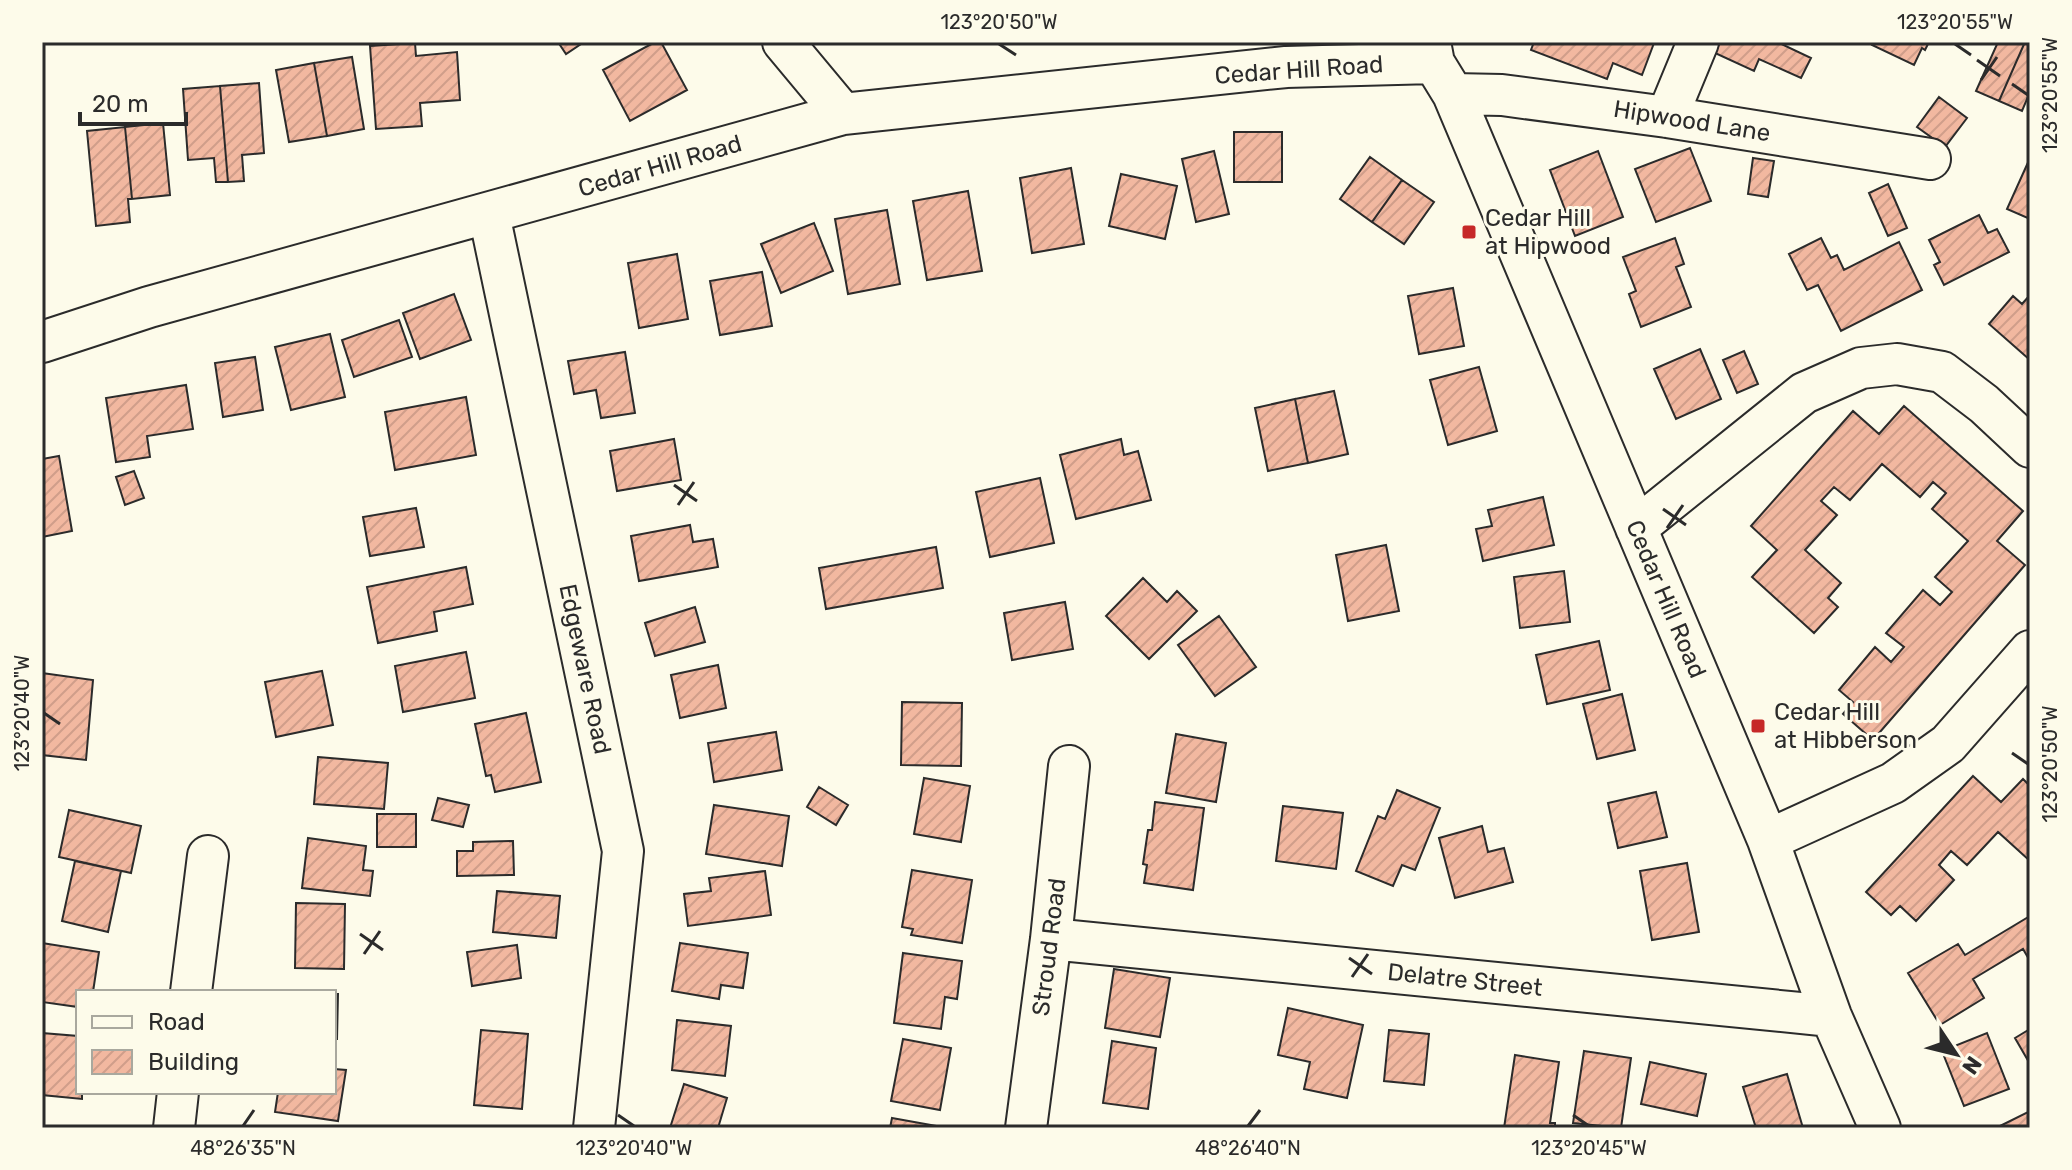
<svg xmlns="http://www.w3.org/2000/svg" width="2072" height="1170" font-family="Rubik,sans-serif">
<defs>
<pattern id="building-hatch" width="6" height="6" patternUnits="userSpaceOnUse" patternTransform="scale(2)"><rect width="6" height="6" fill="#f2b8a0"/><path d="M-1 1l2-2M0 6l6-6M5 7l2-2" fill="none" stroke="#d09e8a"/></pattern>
</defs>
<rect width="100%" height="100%" fill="#fdfbea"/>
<path fill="url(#building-hatch)" stroke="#2b2b2b" stroke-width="2" d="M558 42H584L566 54Z
M655 42H661L687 90 630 121 603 70Z
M1534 42H1652L1654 43 1642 75 1613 63 1607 79 1531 50Z
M1720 42H1777L1811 58 1801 78 1759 59 1754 71 1715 53Z
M1873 42H1929L1925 50 1922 48 1914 65 1872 45Z
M1998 42H2025L1999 101 1976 91Z
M2025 42H2030V92L2022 111 1999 101Z
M415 43 416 56 457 52 460 100 420 103 422 126 376 129 370 46Z
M352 57 364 129 327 136 314 63Z
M314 63 327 136 289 142 276 70Z
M259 83 264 153 242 155 244 181 228 182 220 86Z
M220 86 228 182H216L214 158 188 160 183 89Z
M1939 97 1967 118 1945 147 1917 127Z
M163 123 170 195 132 199 125 127Z
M125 127 132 199H128L130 222 96 226 87 131Z
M1234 132H1282V182H1234Z
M1690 148 1711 201 1656 222 1635 169Z
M1214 151 1229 214 1196 222 1182 159Z
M1598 151 1623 217 1575 236 1550 170Z
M1370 157 1402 180 1372 222 1340 199Z
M1753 158 1774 161 1768 197 1748 194Z
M2030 158V219L2007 209Z
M1071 168 1084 244 1032 253 1020 178Z
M1121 174 1177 186 1165 239 1109 226Z
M1402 180 1434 202 1404 244 1372 222Z
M1888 184 1907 228 1888 236 1869 193Z
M968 191 982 271 927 280 913 201Z
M887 210 900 284 848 294 835 219Z
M1979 215 1988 233 1997 229 2009 252 1944 285 1934 265 1940 262 1929 240Z
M814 223 833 271 781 293 761 244Z
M1675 238 1684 264 1676 267 1691 307 1641 327 1629 294 1636 291 1623 257Z
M1821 238 1831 258 1837 255 1844 270 1899 242 1922 290 1841 331 1818 285 1807 290 1789 254Z
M677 254 688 319 639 328 628 263Z
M762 272 772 326 720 335 710 281Z
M1453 288 1464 346 1419 354 1408 296Z
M454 294 471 340 420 359 403 313Z
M2030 295V360L1989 324 2013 296 2022 304Z
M399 320 412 357 354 377 342 340Z
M330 334 345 397 291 410 275 347Z
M1700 349 1721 399 1676 419 1654 369Z
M1744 351 1758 384 1737 393 1723 360Z
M625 352 635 413 601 418 596 390 574 394 568 361Z
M255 357 263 410 223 417 215 363Z
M1479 367 1497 431 1448 445 1430 380Z
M186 385 193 429 147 436 150 457 116 462 106 398Z
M1334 391 1348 454 1308 463 1295 399Z
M466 397 476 455 395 470 385 412Z
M1295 399 1308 463 1268 471 1255 408Z
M1904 406 2023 511 1997 541 2025 565 1873 740 1843 714 1853 702 1839 690 1875 647 1891 662 1904 647 1886 633 1923 590 1940 605 1952 592 1935 577 1968 541 1932 509 1946 493 1933 482 1920 497 1882 464 1850 500 1834 487 1821 501 1837 515 1805 550 1841 583 1828 598 1838 607 1814 633 1752 577 1777 550 1751 526 1853 411 1879 434Z
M674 439 681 480 617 491 610 451Z
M1121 439 1124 455 1138 451 1151 500 1076 519 1060 455Z
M59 456 72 531 42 537V459Z
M134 471 144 498 125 505 116 477Z
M1040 478 1054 543 990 557 976 492Z
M1543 497 1554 545 1483 561 1476 529 1492 526 1488 510Z
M416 508 424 547 370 556 363 517Z
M690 525 693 542 713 539 718 567 639 581 631 536Z
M1386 545 1399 611 1348 621 1336 555Z
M936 547 943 588 826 609 819 568Z
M466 567 473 604 434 612 437 631 378 643 367 587Z
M1564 571 1570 622 1520 628 1514 577Z
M1143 578 1167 602 1177 591 1197 611 1149 659 1106 616Z
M1065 602 1073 649 1012 660 1004 613Z
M695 607 705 642 655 656 645 623Z
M1219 616 1256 667 1215 696 1178 645Z
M1599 641 1610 690 1547 704 1536 655Z
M466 652 475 698 403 712 395 666Z
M718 665 726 708 680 718 671 675Z
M322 671 333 725 276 737 265 682Z
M42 673 93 680 86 760 42 755Z
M1622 694 1635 750 1597 759 1583 704Z
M902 702 962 703 961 766 901 765Z
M526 713 541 782 495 792 491 775 486 776 475 724Z
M776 732 782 770 714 782 708 743Z
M1176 734 1226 743 1216 802 1166 793Z
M318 757 388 763 384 809 314 804Z
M1973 776 2001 802 2023 779 2030 786V861L1998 832 1967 865 1951 851 1939 865 1954 880 1916 921 1900 906 1891 915 1866 892Z
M924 778 970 786 961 842 914 834Z
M819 787 848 805 836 825 807 807Z
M1397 790 1440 808 1415 870 1402 865 1393 886 1356 871 1378 816 1385 819Z
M1656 792 1667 837 1618 848 1608 803Z
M438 798 469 805 463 827 432 820Z
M1155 802 1204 808 1193 890 1144 883 1147 865 1143 864 1148 830H1152Z
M714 805 789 816 782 866 706 854Z
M1283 806 1343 813 1336 869 1276 861Z
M69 810 141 826 131 873 59 857Z
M377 814H416V847H377Z
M1482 826 1488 852 1504 848 1513 882 1455 898 1439 838Z
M308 838 366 846 363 870 373 871 370 896 302 888Z
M513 841 514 875 457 876V851H473V842Z
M75 861 121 871 108 932 62 921Z
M1687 863 1699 932 1652 940 1640 871Z
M912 870 972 880 962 943 911 935 913 929 902 927Z
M765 871 771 915 688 926 684 894 711 891 709 878Z
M497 891 560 896 556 938 493 932Z
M296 903 345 904 344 969 295 968Z
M2030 916V961L2023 949 1973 979 1984 998 1940 1025 1908 973 1958 944 1965 955Z
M42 943 99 952 93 992H78V1007L42 1002Z
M680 943 748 953 743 988 721 985 719 999 672 991Z
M517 945 521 978 472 986 467 952Z
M903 953 962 961 957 999 945 997 941 1029 894 1023Z
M1114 969 1170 978 1160 1037 1105 1028Z
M334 994H338L337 1039H334Z
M1288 1008 1363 1025 1347 1098 1304 1089 1310 1062 1278 1055Z
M677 1020 731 1026 725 1076 672 1070Z
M2030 1029V1064L2015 1038Z
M481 1030 528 1034 522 1109 474 1105Z
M1389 1030 1429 1034 1424 1085 1384 1081Z
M42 1033 78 1036V1092H82V1099L42 1095Z
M1987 1033 2009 1089 1964 1106 1942 1051Z
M903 1039 951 1048 940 1110 891 1101Z
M1112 1041 1156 1048 1148 1109 1103 1103Z
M1584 1051 1631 1058 1621 1128 1573 1123Z
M1515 1055 1559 1062 1550 1123H1555V1128H1504Z
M1650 1062 1706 1074 1697 1116 1641 1104Z
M334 1069 346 1070 338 1121 275 1112 278 1092H334Z
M1787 1074 1803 1128H1756L1743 1087Z
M684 1084 727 1098 718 1128H670Z
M2030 1111V1128H1996Z
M892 1118 942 1127 890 1128Z"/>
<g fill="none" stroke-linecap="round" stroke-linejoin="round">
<defs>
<path id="minor" d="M783 42 843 114
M1430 42 1434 63 1453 94 1768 840 1831 1016 1880 1128
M1453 94 1502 95 1667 117 1930 159
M1667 117 1698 42
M489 214 623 851 594 1128
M42 342 149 307 843 114 1286 67 1434 63
M1636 528 1804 393 1861 368 1897 364 1942 372 1984 404 2030 447
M1768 840 1893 783 1948 744 2030 651
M1051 939 1831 1016
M191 992 208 856
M174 1128 178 1092
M1026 1128 1051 939 1069 766"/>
</defs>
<use href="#minor" stroke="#2b2b2b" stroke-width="44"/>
<use href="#minor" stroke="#fdfbea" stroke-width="40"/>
</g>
<path fill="none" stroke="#2b2b2b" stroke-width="3" d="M999 44 1016 55M1955 44 1971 55M1977 60 2000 76M1981 80 1997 57M2012 84 2028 95M674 485 697 501M678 505 694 482M1663 509 1686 525M1667 528 1683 505M44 713 60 724M2012 753 2028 764M360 934 383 950M364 954 380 931M1349 958 1372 974M1352 977 1368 954M618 1115 634 1126M1573 1115 1589 1126M243 1126 254 1110M1248 1126 1260 1110"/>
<g fill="#c62828" stroke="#fdfbea" stroke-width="3">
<rect x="1461" y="224" width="16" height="16" rx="4"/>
<rect x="1750" y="718" width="16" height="16" rx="4"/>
</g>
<g text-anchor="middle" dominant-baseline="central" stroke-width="6" stroke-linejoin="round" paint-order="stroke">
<g font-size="24" fill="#2b2b2b" stroke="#fdfbea">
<text transform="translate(1299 70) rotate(-4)">Cedar Hill Road</text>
<text transform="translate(1692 121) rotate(9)">Hipwood Lane</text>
<text transform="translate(660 166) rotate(-16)">Cedar Hill Road</text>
<text transform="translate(1666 599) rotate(67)">Cedar Hill Road</text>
<text transform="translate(585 669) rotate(78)">Edgeware Road</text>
<text transform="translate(1049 947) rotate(-83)">Stroud Road</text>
<text transform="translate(1465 980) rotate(6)">Delatre Street</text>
</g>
<g font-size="24" fill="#2b2b2b" stroke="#fdfbea" text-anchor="start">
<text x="1485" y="218">Cedar Hill<tspan x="1485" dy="28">at Hipwood</tspan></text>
<text x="1774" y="712">Cedar Hill<tspan x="1774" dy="28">at Hibberson</tspan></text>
</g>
</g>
<rect width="2072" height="1170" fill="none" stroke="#fdfbea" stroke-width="88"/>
<rect x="76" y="990" width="260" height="104" fill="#fdfbea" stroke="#a9a89e" stroke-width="2"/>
<rect x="92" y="1016" width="40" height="12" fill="#fdfbea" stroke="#a9a89e" stroke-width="2"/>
<text x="148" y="1030" font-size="24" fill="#2b2b2b">Road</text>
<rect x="92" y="1050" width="40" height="24" fill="url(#building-hatch)" stroke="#a9a89e" stroke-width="2"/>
<text x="148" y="1070" font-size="24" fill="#2b2b2b">Building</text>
<g transform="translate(1956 1054) rotate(125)" stroke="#fdfbea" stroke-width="6" paint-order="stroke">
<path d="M0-6L14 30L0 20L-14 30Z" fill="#2b2b2b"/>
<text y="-12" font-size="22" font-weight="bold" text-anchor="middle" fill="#2b2b2b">N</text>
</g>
<path d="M80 112v12h106v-12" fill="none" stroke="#2b2b2b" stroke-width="4"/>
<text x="92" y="112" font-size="24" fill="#2b2b2b" stroke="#fdfbea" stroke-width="6" paint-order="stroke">20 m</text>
<rect x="44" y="44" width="1984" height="1082" fill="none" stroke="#2b2b2b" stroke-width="3"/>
<g font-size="20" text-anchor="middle" fill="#2b2b2b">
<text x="999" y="29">123°20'50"W</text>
<text x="1955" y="29">123°20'55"W</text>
<text transform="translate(2050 95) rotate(-90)" y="7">123°20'55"W</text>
<text transform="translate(22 713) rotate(-90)" y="7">123°20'40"W</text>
<text transform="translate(2050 764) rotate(-90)" y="7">123°20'50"W</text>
<text x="243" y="1155">48°26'35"N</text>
<text x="634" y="1155">123°20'40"W</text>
<text x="1248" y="1155">48°26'40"N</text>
<text x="1589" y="1155">123°20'45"W</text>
</g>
</svg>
